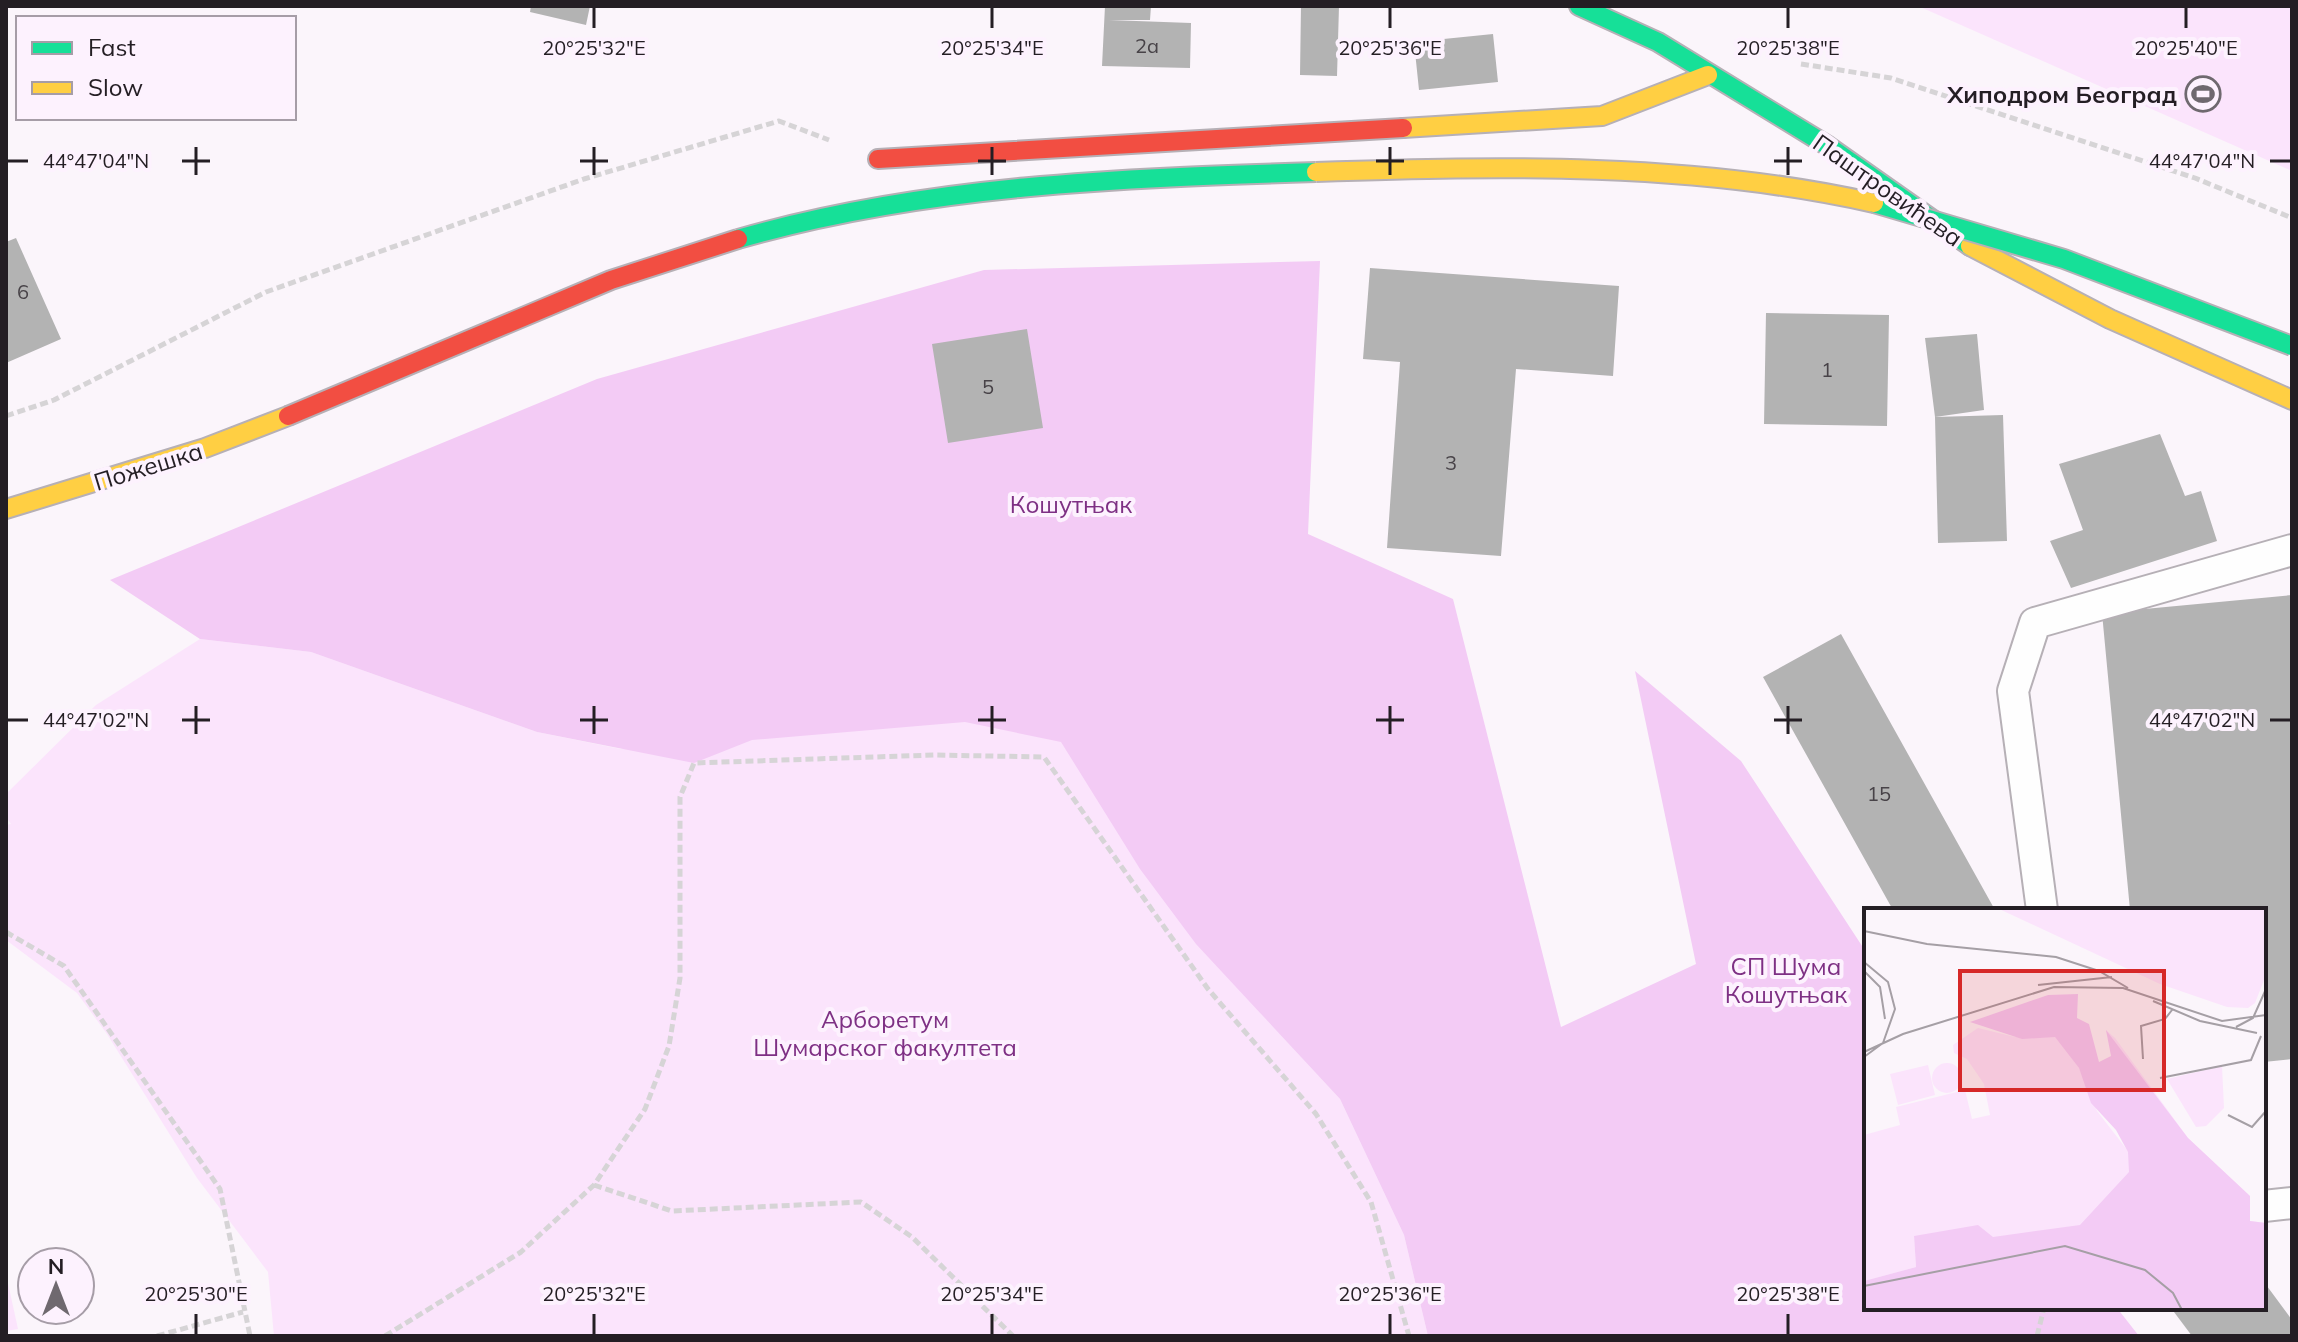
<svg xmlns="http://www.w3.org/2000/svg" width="2298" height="1342" font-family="Mulish,sans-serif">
<rect width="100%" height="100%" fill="#fbf5fb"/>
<path fill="#fbe4fc" d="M1918 6H2292V171Z
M200 639 311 652 537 732 621 749 956 689 1087 731 1261 1014 1340 1099 1404 1235 1428 1336H274L268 1272 197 1178 107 1034 77 993 6 940V825L11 824 6 817V794L96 705Z
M6 1274 18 1329 6 1331Z"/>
<path fill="#f3cbf5" d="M1320 261 1308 534 1453 599 1561 1027 1696 964 1635 671 1741 761 1866 952V1308H2117L2139 1336H1428L1404 1235 1340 1099 1196 944 1140 869 1061 742 965 722 752 740 694 763 537 732 311 652 200 639 110 580 597 379 984 270Z"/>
<path fill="#b3b3b3" d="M531 6H590L586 25 530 12Z
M1105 6H1151L1150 20H1109L1191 23 1190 68 1102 66Z
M1301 6H1339L1337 76 1300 75Z
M1493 34 1498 82 1419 90 1414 42Z
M16 238 61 339 6 363V242Z
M1370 268 1619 286 1613 376 1516 369 1501 556 1387 548 1400 362 1363 359Z
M1766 313 1889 315 1887 426 1764 424Z
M1027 329 1043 428 948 443 932 344Z
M1977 334 1984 410 1935 417 1925 338Z
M2003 415 2007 541 1938 543 1935 417Z
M2160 434 2185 496 2201 491 2217 541 2071 588 2050 541 2083 530 2059 464Z
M2292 595V1059L2264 1062V910H2130L2102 613Z
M1841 634 1995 910H1893L1763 677Z
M2264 1282 2292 1320V1336H2192L2171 1308H2264Z"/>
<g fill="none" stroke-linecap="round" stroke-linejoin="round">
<defs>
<path id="lane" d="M2042 910 2013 691 2035 623 2292 550
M2264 1206 2292 1203"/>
<path id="fast" d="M1579 6 1658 42 1828 146 1970 246"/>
<path id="slow" d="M1403 128 1602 116 1708 75
M1970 246 2110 319 2292 400
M6 509 205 448 288 416"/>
<path id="jam" d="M878 159 1403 128"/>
</defs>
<use href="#lane" stroke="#b6b0b6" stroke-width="34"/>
<use href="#fast" stroke="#b6b0b6" stroke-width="22"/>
<use href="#slow" stroke="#b6b0b6" stroke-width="22"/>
<use href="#jam" stroke="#b6b0b6" stroke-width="22"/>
<path stroke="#d6d4d6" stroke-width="5" stroke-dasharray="8 4" stroke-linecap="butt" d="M1801 64 1891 78 2195 178 2292 218
M6 416 54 400 266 292 584 179 779 121 829 140
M6 932 64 966 220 1189 250 1336
M594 1185 672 1211 861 1202 912 1237 1013 1336
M157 1336 243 1312
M385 1336 521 1252 594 1185 645 1109 669 1046 680 978V797L694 763 934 755 1044 757 1208 989 1316 1114 1371 1202 1409 1336
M2037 1336 2044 1308"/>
<use href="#lane" stroke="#fefefe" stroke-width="30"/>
<use href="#fast" stroke="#16e098" stroke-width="18"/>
<use href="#slow" stroke="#ffcf43" stroke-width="18"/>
<use href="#jam" stroke="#f24e42" stroke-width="18"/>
<defs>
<path id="fast-bridge" d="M1874 203 2064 259 2292 346
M738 239C925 185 1122 178 1316 172"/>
<path id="slow-bridge" d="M1316 172C1502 166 1692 162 1874 203"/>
<path id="jam-bridge" d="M288 416 611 280 738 239"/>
</defs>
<use href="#fast-bridge" stroke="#b6b0b6" stroke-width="22" stroke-linecap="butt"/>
<use href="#slow-bridge" stroke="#b6b0b6" stroke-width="22" stroke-linecap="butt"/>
<use href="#jam-bridge" stroke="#b6b0b6" stroke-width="22" stroke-linecap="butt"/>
<use href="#fast-bridge" stroke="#16e098" stroke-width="18"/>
<use href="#slow-bridge" stroke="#ffcf43" stroke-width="18"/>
<use href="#jam-bridge" stroke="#f24e42" stroke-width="18"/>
</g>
<path fill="none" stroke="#241e24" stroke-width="3" d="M594 8V28M992 8V28M1390 8V28M1788 8V28M2186 8V28M196 147V175M594 147V175M992 147V175M1390 147V175M1788 147V175M8 161H28M182 161H210M580 161H608M978 161H1006M1376 161H1404M1774 161H1802M2270 161H2290M196 706V734M594 706V734M992 706V734M1390 706V734M1788 706V734M8 720H28M182 720H210M580 720H608M978 720H1006M1376 720H1404M1774 720H1802M2270 720H2290M196 1314V1334M594 1314V1334M992 1314V1334M1390 1314V1334M1788 1314V1334"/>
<defs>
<symbol id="stadium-ring" viewBox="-11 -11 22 22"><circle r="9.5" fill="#fdf2fe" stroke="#6f696f" stroke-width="1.5"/><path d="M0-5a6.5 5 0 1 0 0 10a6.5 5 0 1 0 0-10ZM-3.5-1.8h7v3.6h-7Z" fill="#6f696f"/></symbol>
</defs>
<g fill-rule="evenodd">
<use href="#stadium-ring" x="2183" y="74" width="40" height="40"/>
</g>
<g text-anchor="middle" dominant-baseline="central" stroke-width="8" stroke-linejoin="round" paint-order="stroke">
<g font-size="20" fill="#484348">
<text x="1147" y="45">2a</text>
<text x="23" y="291">6</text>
<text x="1827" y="369">1</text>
<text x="988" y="386">5</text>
<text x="1451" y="462">3</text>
<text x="1879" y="793">15</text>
</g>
<g font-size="24" font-weight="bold" fill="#241e24" stroke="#fdf2fe" text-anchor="end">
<text x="2177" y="94">Хиподром Београд</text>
</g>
<g font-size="24" fill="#241e24" stroke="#fdf2fe">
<text transform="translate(1888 190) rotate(35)">Паштровићева</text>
<text transform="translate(148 466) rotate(-17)">Пожешка</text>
</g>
<g font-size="24" fill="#7e3084" stroke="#fdf2fe">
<text x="1071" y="504">Кошутњак</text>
<text x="1786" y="966">СП Шума<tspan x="1786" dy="28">Кошутњак</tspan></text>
<text x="885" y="1019">Арборетум<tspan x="885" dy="28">Шумарског факултета</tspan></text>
</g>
</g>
<g transform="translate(1864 908)">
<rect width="402" height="402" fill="#fbf5fb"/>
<path d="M133 0H402V67L391 95 384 100 363 99 296 76ZM114 120 151 129 181 124 193 128 215 160 233 203 264 243 267 211 242 122 251 130 324 230 386 288V313L402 315V402L210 319 147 331 50 328 52 359 0 373V227L36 217 32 199 101 182 108 211 126 207 120 176 103 151 90 145 89 137ZM68 170a15 15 0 1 1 30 0a15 15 0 1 1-30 0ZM64 157 71 187 34 197 26 166ZM358 158 360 200 342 218 332 219 303 171Z" fill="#fbe4fc"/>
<path d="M214 86 213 110 225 116 235 154 247 148 242 122 324 230 386 288V313L402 315V402H0V373L52 359 50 328 114 317 129 329 216 317 265 264 264 244 252 222 227 195 215 160 191 129 158 131 106 114 184 87Z" fill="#f3cbf5"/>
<path fill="none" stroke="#a59fa5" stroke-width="2" d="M0 23 63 36 192 49 235 63 264 80M0 54 24 74 31 101 19 135 0 149M0 63 16 79 21 111M174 77 248 69M289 93 336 113 393 125M372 119 389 110 402 81M0 144 39 126 190 79 259 80 358 113 402 107M279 151 277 118 301 111 308 102M296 170 387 152 397 128M364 207 388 219 402 203M0 378 201 338 281 362 309 385 318 402"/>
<path fill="#d62828" fill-opacity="0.15" stroke="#d62828" stroke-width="4" d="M96 63H300V182H96Z"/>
<rect width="402" height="402" fill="none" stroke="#241e24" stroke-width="4"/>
</g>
<g font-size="20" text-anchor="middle" fill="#241e24" stroke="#fdf2fe" stroke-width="8" stroke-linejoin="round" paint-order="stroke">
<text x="594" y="55">20°25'32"E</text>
<text x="992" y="55">20°25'34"E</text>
<text x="1390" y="55">20°25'36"E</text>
<text x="1788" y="55">20°25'38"E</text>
<text x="2186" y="55">20°25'40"E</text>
<text x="96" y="168">44°47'04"N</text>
<text x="2202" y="168">44°47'04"N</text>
<text x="96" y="727">44°47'02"N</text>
<text x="2202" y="727">44°47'02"N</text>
<text x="196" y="1301">20°25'30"E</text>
<text x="594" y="1301">20°25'32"E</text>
<text x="992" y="1301">20°25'34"E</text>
<text x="1390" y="1301">20°25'36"E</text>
<text x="1788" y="1301">20°25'38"E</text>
</g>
<rect width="2298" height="1342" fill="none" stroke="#241e24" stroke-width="16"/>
<rect x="16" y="16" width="280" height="104" fill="#fdf2fe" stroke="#a69da7" stroke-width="2"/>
<rect x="32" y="42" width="40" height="12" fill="#16e098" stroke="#a69da7" stroke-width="2"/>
<text x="88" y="56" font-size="24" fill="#241e24">Fast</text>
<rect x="32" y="82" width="40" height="12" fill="#ffcf43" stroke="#a69da7" stroke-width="2"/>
<text x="88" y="96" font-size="24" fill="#241e24">Slow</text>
<g transform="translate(56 1286)"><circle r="38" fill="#fdf2fe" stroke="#a69da7" stroke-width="2"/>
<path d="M0-6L14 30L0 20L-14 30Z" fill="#6f696f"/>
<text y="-12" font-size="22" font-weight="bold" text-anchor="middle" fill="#241e24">N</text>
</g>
</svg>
